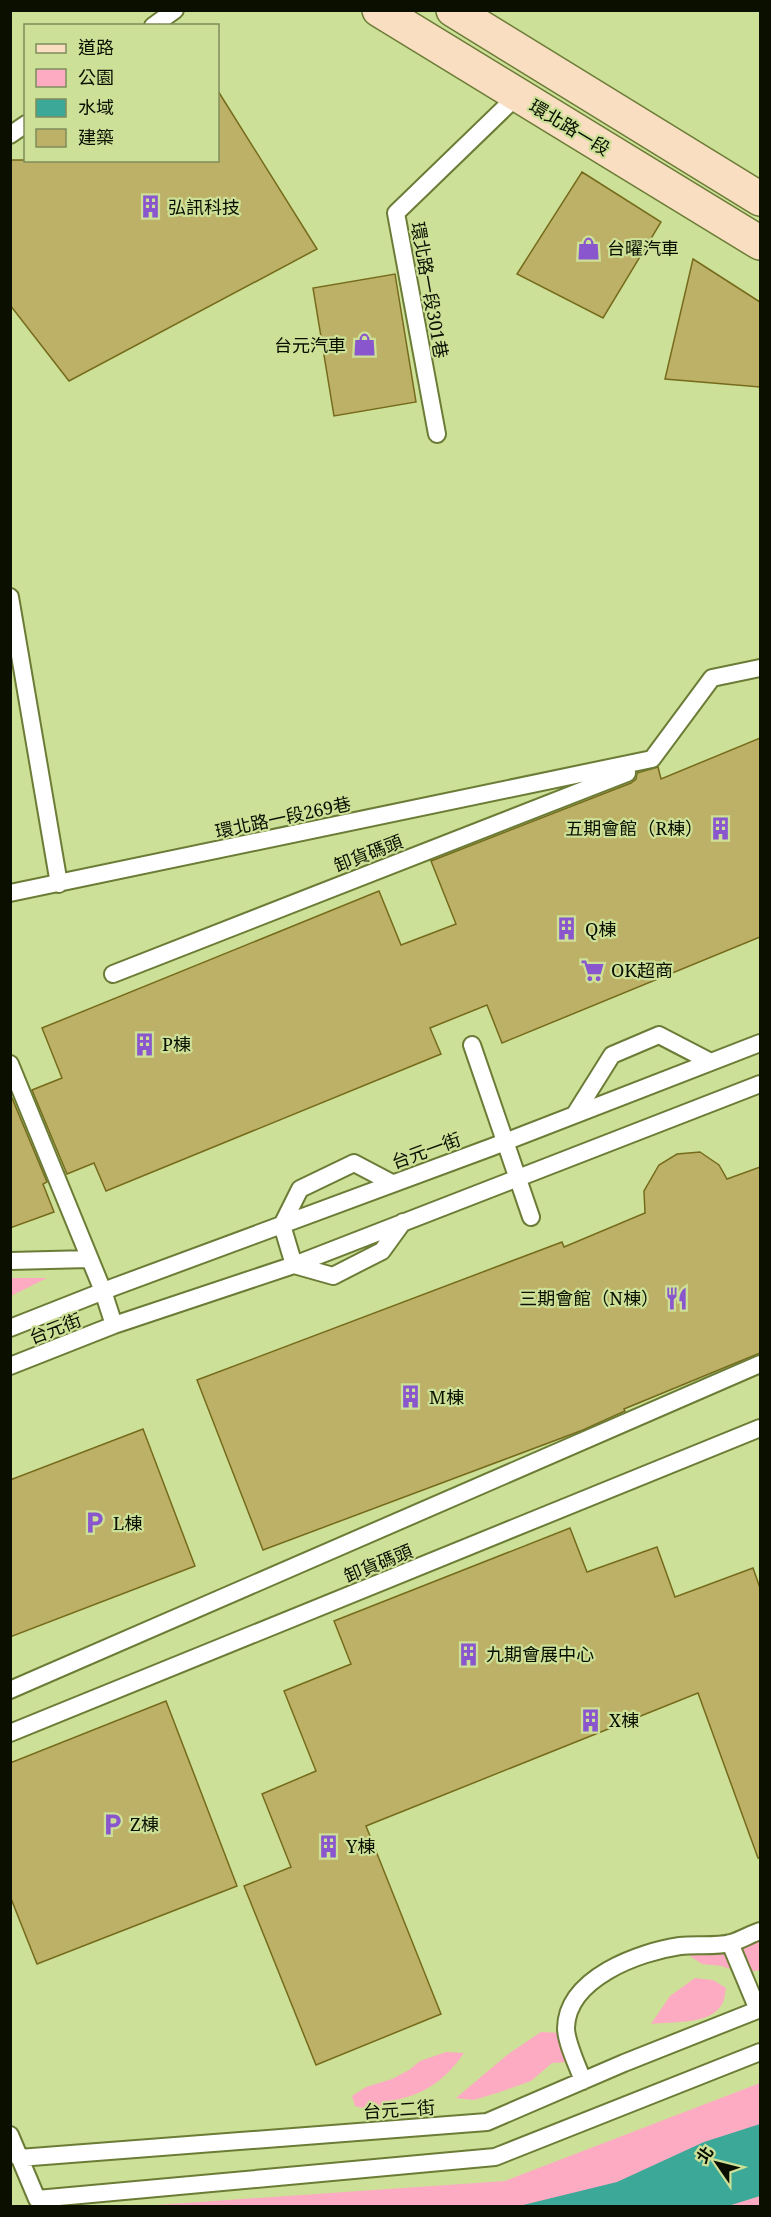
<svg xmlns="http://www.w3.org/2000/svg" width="771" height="2217" font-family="'Noto Serif','Noto Sans TC',serif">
<rect width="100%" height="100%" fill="#cde097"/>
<path fill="#fdabc2" d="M11 1278H47L11 1296Z
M760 1927V1970L744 1973 721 1966 702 1964 690 1956 704 1941 730 1944Z
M695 1978 713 1980 726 1988C725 1992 725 1998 723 2002 713 2026 671 2021 651 2024L670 1996Z
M541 2032 562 2033 570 2062 552 2063 531 2081 500 2092 474 2100 456 2098 507 2055Z
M446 2052 464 2053C446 2079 426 2094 395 2100 376 2104 380 2113 355 2106L352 2096 366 2087 392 2079 409 2070 420 2061Z
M760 2083V2206H141L505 2181Z"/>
<path fill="#3ca897" d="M760 2124V2196L728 2206H519L617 2182 704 2142Z"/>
<path fill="#bcb166" stroke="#766b1c" stroke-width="1.5" d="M218 91 317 249 69 381 10 305V160H218Z
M582 172 661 222 603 318 517 274Z
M693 259 760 302V387L665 379Z
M395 274 416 402 334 416 313 288Z
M760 738V937L502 1043 487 1005 430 1028 441 1054 106 1191 94 1163 67 1174 32 1090 62 1078 42 1028 379 891 401 945 456 924 431 861 631 783 636 779 637 773 658 767 661 779Z
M10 1098H12L47 1182 43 1184 54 1212 10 1228Z
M700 1152 719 1165 727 1179 760 1167V1353L624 1409 625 1411 583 1430 263 1550 197 1380 562 1242 564 1247 645 1213 644 1191 659 1165 677 1154Z
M143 1429 195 1566 10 1637V1480Z
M570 1528 587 1572 657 1547 675 1597 753 1568 760 1588V1858H758L698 1693 366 1826 441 2014 316 2065 244 1886 291 1867 262 1794 316 1771 284 1691 351 1664 334 1621Z
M166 1701 237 1886 37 1964 10 1896V1763Z"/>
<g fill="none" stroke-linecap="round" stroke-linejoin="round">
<defs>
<path id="lane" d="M153 26 175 10
M10 135 26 124
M437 434 396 213 518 95
M10 597 59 884
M10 893 652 759 712 678 760 668
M113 974 627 773
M472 1045 531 1217
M10 1064 103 1291 114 1325
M575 1114 612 1055 659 1035 711 1062
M392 1183 354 1163 300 1189 282 1225 294 1265 333 1276 382 1251 403 1222
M10 1261 89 1259
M10 1328 114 1287 492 1147 760 1043
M10 1366 114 1325 294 1265 760 1084
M10 1690 760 1364
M10 1733 760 1428
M730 1943 758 2010
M583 2081C578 2067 566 2042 566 2028 567 1978 639 1952 680 1946 696 1944 715 1947 731 1943 741 1940 751 1934 760 1931
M10 2135 37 2199 495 2157 760 2052
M19 2158 487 2122 624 2063 760 2009"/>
<path id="secondary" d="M379 10 760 243
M453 10 760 199"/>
</defs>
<use href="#lane" stroke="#6b7c36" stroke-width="20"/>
<use href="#secondary" stroke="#6b7c36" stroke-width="36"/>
<use href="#lane" stroke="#fff" stroke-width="16"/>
<use href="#secondary" stroke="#fadec2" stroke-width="33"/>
</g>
<defs>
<symbol id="building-bare" viewBox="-9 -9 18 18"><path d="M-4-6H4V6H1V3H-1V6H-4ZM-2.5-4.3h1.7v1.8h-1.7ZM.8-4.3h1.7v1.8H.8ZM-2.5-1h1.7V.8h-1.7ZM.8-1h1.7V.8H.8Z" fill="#8a56ce" stroke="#cde097" stroke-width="2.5" paint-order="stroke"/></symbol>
<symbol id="shop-bare" viewBox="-9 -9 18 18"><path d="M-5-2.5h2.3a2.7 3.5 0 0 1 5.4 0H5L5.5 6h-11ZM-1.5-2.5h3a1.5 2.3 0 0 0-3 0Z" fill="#8a56ce" stroke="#cde097" stroke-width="2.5" paint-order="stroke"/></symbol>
<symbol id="supermarket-bare" viewBox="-9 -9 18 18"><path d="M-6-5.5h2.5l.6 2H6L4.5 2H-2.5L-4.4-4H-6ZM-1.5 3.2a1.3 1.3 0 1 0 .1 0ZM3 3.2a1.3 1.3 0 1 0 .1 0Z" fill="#8a56ce" stroke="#cde097" stroke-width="2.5" paint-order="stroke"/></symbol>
<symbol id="restaurant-bare" viewBox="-9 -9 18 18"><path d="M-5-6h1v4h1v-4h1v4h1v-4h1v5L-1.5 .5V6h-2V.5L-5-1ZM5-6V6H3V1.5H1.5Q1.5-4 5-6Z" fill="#8a56ce" stroke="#cde097" stroke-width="2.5" paint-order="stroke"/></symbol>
<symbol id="parking-bare" viewBox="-9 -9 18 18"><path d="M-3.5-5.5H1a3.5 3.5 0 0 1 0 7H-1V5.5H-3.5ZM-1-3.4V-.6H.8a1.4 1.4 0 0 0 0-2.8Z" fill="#8a56ce" stroke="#cde097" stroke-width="2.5" paint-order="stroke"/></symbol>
</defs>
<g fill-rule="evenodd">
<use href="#building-bare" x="134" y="190" width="33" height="33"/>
<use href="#shop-bare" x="572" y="232" width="33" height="33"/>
<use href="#shop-bare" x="348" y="328" width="33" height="33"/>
<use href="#building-bare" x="704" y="812" width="33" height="33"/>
<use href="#building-bare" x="550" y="912" width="33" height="33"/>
<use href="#supermarket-bare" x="576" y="954" width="33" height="33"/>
<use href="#building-bare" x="128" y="1028" width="33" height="33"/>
<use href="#restaurant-bare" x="660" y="1282" width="33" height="33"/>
<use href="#building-bare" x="394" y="1380" width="33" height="33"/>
<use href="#parking-bare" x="78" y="1506" width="33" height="33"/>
<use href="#building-bare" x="452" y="1638" width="33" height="33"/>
<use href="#building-bare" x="574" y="1704" width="33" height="33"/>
<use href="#parking-bare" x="96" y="1808" width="33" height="33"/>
<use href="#building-bare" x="312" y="1830" width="33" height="33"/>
</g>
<g text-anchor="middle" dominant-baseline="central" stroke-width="4.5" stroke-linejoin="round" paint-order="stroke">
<g font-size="18" fill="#0a0f00" stroke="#cde097">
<text transform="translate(570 127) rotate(31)">環北路一段</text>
<text transform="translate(430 290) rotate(80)">環北路一段301巷</text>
<text transform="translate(283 817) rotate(-12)">環北路一段269巷</text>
<text transform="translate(368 853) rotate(-21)">卸貨碼頭</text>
<text transform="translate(426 1150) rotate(-20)">台元一街</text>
<text transform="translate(55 1328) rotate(-21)">台元街</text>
<text transform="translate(378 1563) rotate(-22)">卸貨碼頭</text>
<text transform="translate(399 2109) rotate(-4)">台元二街</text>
</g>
<g font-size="18" fill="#0a0f00" stroke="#cde097" text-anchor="start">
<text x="168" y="207">弘訊科技</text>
<text x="607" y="248">台曜汽車</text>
<text x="346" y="345" text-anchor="end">台元汽車</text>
<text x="703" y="828" text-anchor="end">五期會館（R棟）</text>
<text x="585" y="929">Q棟</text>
<text x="611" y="970">OK超商</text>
<text x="162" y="1044">P棟</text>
<text x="659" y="1298" text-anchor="end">三期會館（N棟）</text>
<text x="429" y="1397">M棟</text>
<text x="113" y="1523">L棟</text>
<text x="486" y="1654">九期會展中心</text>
<text x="609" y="1720">X棟</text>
<text x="130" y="1824">Z棟</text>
<text x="346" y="1846">Y棟</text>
</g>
</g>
<rect width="771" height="2217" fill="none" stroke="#0a0f00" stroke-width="24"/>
<rect x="24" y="24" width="195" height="138" fill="#cde097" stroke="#7f8c5b" stroke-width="1.5"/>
<rect x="36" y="44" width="30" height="9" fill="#fadec2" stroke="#7f8c5b" stroke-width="1.5"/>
<text x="78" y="54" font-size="18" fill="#0a0f00">道路</text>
<rect x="36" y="69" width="30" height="18" fill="#fdabc2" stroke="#7f8c5b" stroke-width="1.5"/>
<text x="78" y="84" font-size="18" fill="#0a0f00">公園</text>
<rect x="36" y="99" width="30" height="18" fill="#3ca897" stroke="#7f8c5b" stroke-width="1.5"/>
<text x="78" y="114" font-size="18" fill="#0a0f00">水域</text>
<rect x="36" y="129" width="30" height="18" fill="#bcb166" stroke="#7f8c5b" stroke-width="1.5"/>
<text x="78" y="144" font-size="18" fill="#0a0f00">建築</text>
<g transform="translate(717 2163) rotate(305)" stroke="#cde097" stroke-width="4.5" paint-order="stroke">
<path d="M0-4.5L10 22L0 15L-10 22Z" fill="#0a0f00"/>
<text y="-9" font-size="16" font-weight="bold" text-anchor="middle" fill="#0a0f00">北</text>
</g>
</svg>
